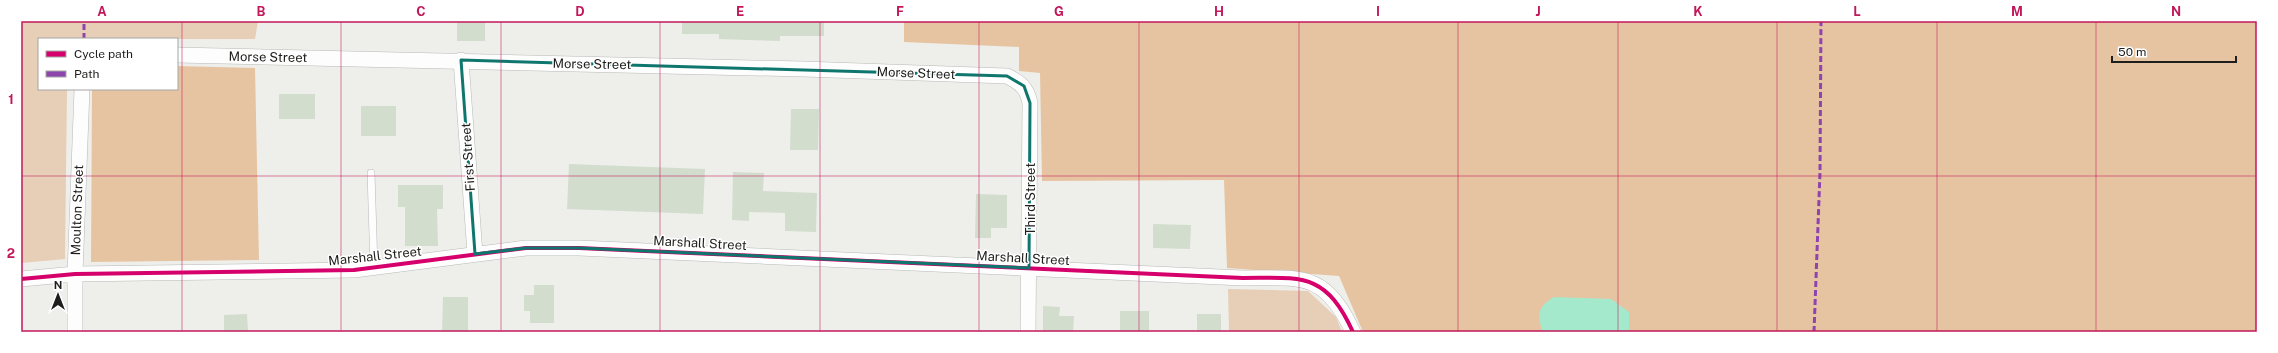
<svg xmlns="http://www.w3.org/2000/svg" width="2278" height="353" font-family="'Public Sans',sans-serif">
<rect width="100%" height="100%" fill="#eeefeb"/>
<path fill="#e7ceb6" d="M21 21H258L255 39H39V89H67L65 259 21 263Z
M1228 289 1308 291 1336 317 1342 332H1229Z"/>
<path fill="#e7c4a1" d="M904 21H2257V332H1363L1339 276 1227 268 1224 180 1042 181 1040 73 1019 71V47L904 42Z
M177 66 255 68 259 260 91 262 92 89H177Z"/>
<path fill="#a5e9cd" d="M1554 297 1611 299 1629 312V332H1543C1536 315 1538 306 1554 297Z"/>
<path fill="#d2ddce" d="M457 21H485V41H457Z
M682 21H824V36H780V41L719 39V34H682Z
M279 94H315V119H279Z
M361 106H396V136H361Z
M791 109H819L818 150H790Z
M569 164 705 169 703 214 567 209Z
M733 172 764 173 763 191 817 193 816 232 785 231V213L749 212V221L732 220Z
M398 185H443V209H437L438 246H405V207H398Z
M976 194 1007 195V228H991V238H975Z
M1153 224 1191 225 1190 249 1153 248Z
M534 285H554V323H530V311H524V295H534Z
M443 297H468V332H442Z
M1043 306 1060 307 1059 316H1074L1073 332H1043Z
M1120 311H1149V332H1120Z
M247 314 248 332H224V315Z
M1197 314H1221V332H1197Z"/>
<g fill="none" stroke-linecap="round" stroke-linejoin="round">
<defs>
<path id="lane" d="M371 173 374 267"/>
<path id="street" d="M177 55 803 69 1007 76C1021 83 1027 88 1030 103L1028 332
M461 60 475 254
M21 279 75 274 354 270 526 248H579L1243 278C1301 278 1325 271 1353 332
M75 332V274L82 89"/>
</defs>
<use href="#lane" stroke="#b9bab7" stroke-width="8"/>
<use href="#street" stroke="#b9bab7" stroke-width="16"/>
<use href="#lane" stroke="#fcfdfc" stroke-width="7"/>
<use href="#street" stroke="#fcfdfc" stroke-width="15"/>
<path stroke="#8e44ad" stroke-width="3" stroke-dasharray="6 3" stroke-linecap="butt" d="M84 39V21
M1814 332 1820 172 1821 21"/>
<defs>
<path id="cycleway" d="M21 279 75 274 354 270 526 248H579L1243 278C1301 278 1325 271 1353 332"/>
</defs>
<use href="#cycleway" stroke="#fff" stroke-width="6"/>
<use href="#cycleway" stroke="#d6006c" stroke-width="4"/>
</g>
<path fill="none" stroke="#0f766e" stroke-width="3" stroke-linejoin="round" d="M461 60 1007 76 1024 86 1030 103 1029 268 579 248H526L475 254Z"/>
<path fill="none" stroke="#c2185b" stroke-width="1" stroke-opacity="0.55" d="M182 21V332M341 21V332M501 21V332M660 21V332M820 21V332M979 21V332M1139 21V332M1299 21V332M1458 21V332M1618 21V332M1777 21V332M1937 21V332M2096 21V332M21 176H2257"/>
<g text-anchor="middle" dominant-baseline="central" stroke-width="3" stroke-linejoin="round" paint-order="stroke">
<g font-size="13" fill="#1e1e1c" stroke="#fff">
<text transform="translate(268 57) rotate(1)">Morse Street</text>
<text transform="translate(592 64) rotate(1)">Morse Street</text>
<text transform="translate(916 73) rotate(2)">Morse Street</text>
<text transform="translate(468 157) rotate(-94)">First Street</text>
<text transform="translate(1030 199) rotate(-90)">Third Street</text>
<text transform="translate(77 210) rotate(-88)">Moulton Street</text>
<text transform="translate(700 243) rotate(3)">Marshall Street</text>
<text transform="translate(375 256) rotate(-6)">Marshall Street</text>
<text transform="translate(1023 258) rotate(3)">Marshall Street</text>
</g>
</g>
<rect width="2278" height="353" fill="none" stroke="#ffffff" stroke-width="44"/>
<rect x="38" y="38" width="140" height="52" fill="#ffffff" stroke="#a5a5a4"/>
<rect x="46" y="51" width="20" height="6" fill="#d6006c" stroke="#a5a5a4"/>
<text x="74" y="58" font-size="12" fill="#1e1e1c">Cycle path</text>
<rect x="46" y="71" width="20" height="6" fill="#8e44ad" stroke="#a5a5a4"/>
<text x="74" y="78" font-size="12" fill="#1e1e1c">Path</text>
<g transform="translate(58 295)" stroke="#ffffff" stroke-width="3" paint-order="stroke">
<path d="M0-3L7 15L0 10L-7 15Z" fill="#1e1e1c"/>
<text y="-6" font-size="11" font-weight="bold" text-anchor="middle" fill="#1e1e1c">N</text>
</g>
<path d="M2112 56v6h124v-6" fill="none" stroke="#1e1e1c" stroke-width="2"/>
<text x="2118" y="56" font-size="12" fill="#1e1e1c" stroke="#ffffff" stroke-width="3" paint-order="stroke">50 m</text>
<rect x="22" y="22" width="2234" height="309" fill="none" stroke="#c2185b" stroke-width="1.5"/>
<g font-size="13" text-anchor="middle" font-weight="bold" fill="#c2185b">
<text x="102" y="16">A</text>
<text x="261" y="16">B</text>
<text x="421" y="16">C</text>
<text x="580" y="16">D</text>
<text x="740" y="16">E</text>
<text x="900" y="16">F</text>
<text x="1059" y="16">G</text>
<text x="1219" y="16">H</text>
<text x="1378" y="16">I</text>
<text x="1538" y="16">J</text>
<text x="1698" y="16">K</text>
<text x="1857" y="16">L</text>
<text x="2017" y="16">M</text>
<text x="2176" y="16">N</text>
<text x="11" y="104">1</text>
<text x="11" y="258">2</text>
</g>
</svg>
